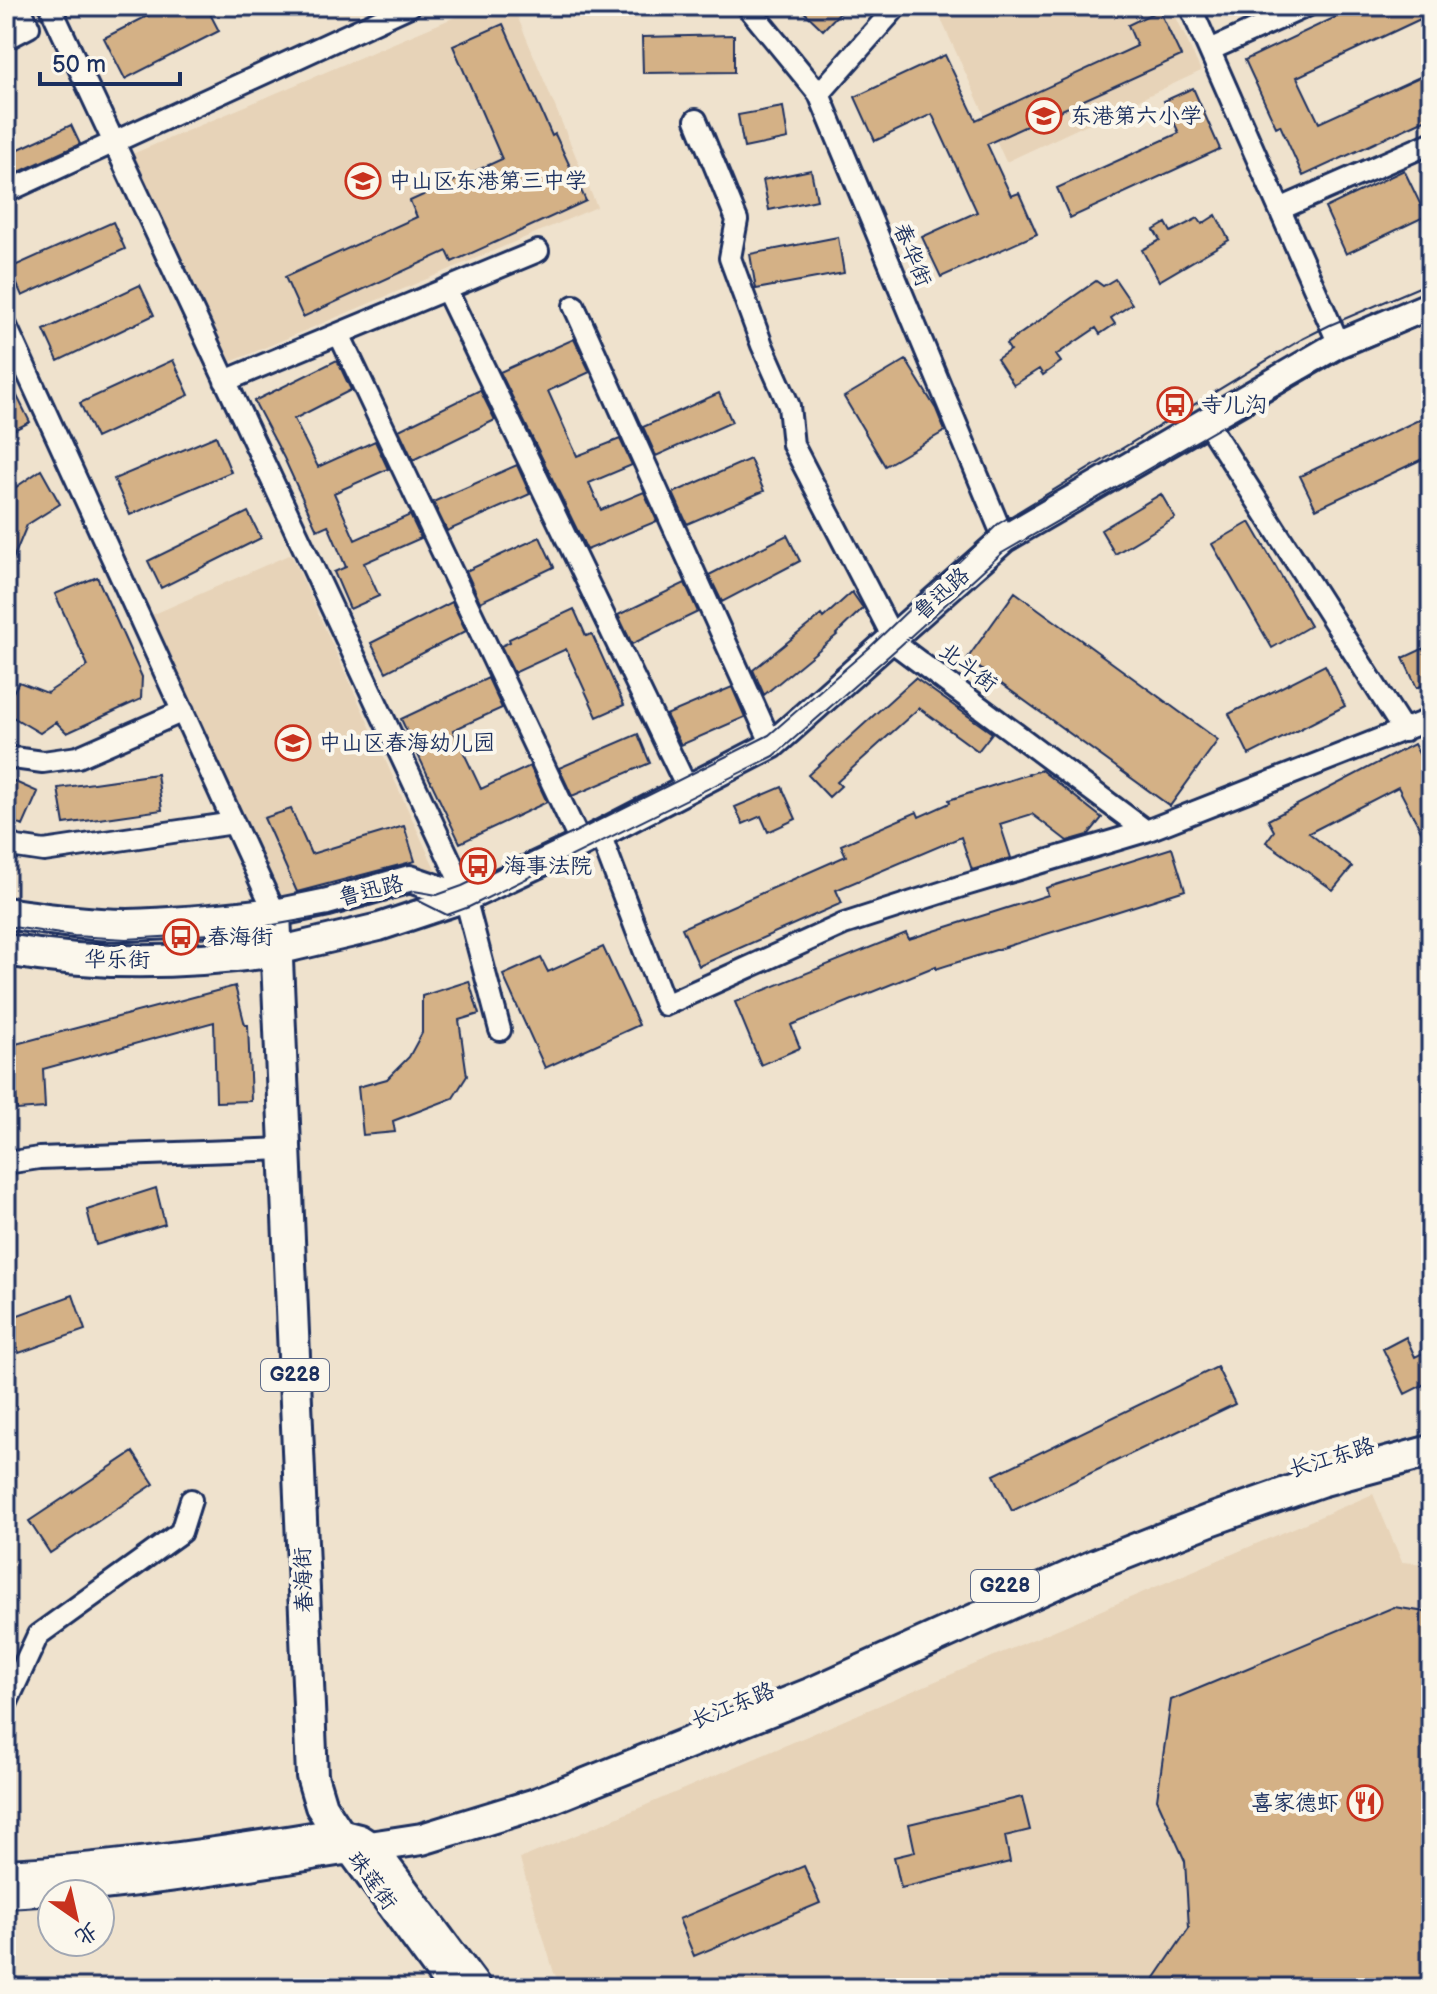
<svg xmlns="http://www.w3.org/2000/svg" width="1437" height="1994" font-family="'Balsamiq Sans','LXGW WenKai TC',sans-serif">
<rect width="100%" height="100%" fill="#efe2cd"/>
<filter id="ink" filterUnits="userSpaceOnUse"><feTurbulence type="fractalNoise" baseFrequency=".0125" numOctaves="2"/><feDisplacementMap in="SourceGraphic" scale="16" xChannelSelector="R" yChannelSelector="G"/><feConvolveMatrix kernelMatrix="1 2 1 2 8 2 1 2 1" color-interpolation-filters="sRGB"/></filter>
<g filter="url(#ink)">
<path fill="#e7d3b8" d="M481 6H513L597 207 219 367 130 155Z
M935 6H1171L1201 71 1006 162Z
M291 554 436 871 283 907 152 615Z
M1373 1494 1402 1562 1427 1564 1431 1566V1988H564L554 1973 520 1859Z"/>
<path fill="#d4b186" stroke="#1b2f5e" stroke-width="2" d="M167 6H206L219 31 125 79 104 38Z
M798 6H846L823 30Z
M1359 6H1431V14L1297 77 1319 123 1426 74 1431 86V117L1303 176 1280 125 1276 127 1245 60Z
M1159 10 1181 56 987 144 1011 196 1019 193 1037 234 941 277 922 237 977 212 932 114 875 141 855 97 945 55 976 120 1137 46 1128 25Z
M503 24 552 136 555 134 586 201 452 262 447 251 303 317 285 277 417 217 410 201 502 159 453 46Z
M734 35V72L643 73 642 37Z
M1193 88 1220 149 1070 218 1057 188 1179 133 1164 101Z
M783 107 788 139 744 148 738 115Z
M71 125 80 144 6 178V155Z
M811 170 817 200 769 210 763 180Z
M1404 170 1426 216 1346 254 1325 208Z
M1216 215 1229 240 1159 281 1142 250 1160 240 1154 230 1166 223 1171 232 1198 218 1202 224Z
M113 222 125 249 22 296 10 268Z
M838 237 844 273 756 289 750 254Z
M1115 279 1132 304 1111 318 1115 324 1100 334 1096 328 1056 355 1061 362 1043 375 1039 369 1014 385 997 359 1010 350 1006 344 1096 281 1103 286Z
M140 285 154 315 58 361 44 330Z
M574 339 590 372 548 391 577 456 620 439 632 465 589 483 601 510 644 492 657 521 587 550 500 372Z
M173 360 189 395 96 438 80 403Z
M337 360 351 390 294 419 318 467 375 441 388 469 334 493 355 540 410 515 421 538 364 563 379 596 350 609 334 572 346 567 328 525 317 530 284 458 254 401Z
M906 360 936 409 945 431 885 466 844 397Z
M6 374 30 422 6 434Z
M480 390 495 420 413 460 399 430Z
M719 393 732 422 656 456 643 427Z
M1431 414V455L1316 509 1300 476Z
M216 436 231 472 130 515 114 479Z
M750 459 764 491 687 524 673 493Z
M517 465 530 494 447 531 433 502Z
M41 470 60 504 27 525 6 576V494Z
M1161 494 1175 518 1115 554 1101 530Z
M248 512 261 538 161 588 148 561Z
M1250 522 1310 626 1272 648 1212 544Z
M787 535 800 561 722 602 709 575Z
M540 537 554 567 480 602 466 571Z
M97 577 142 677 141 699 67 733 56 722 40 733 6 713V704L19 682 47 693 88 666 55 594Z
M685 583 698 612 632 644 618 615Z
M852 592 863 608 836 634 837 635 764 695 753 670 821 615 823 618Z
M1015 592 1218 740 1170 806 967 659Z
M452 602 466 631 386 672 371 643Z
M574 609 586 636 592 634 624 705 597 717 566 649 514 673 501 646 510 642 509 639Z
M1431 645V681L1417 688 1403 658Z
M1325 665 1345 706 1249 755 1229 714Z
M488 678 502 708 453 730 481 789 530 766 547 802 460 843 401 719Z
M915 678 992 733 978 751 919 708 837 782 841 786 829 797 808 775Z
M732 687 745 717 681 745 666 715Z
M638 734 650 763 572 796 559 768Z
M1414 744 1431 777V850L1398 787 1309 833 1352 867 1333 890 1266 842 1274 831 1268 820Z
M1041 770 1102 818 1088 835 1067 841 1032 814 1000 824 1011 858 972 870 961 837 836 890 842 903 699 966 682 928 846 856 841 845 917 812 919 817 950 803 949 800Z
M157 774 162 810 64 824 58 788Z
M6 778 38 792 23 826 6 818Z
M782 787 796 819 768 832 761 816 743 824 735 807Z
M291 809 311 854 404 826 415 861 297 892 264 818Z
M1172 848 1185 890 936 969V966L791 1025 800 1048 761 1065 735 1002 906 933 909 939 1048 895 1046 888Z
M603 947 639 1025 545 1068 503 975 541 958 548 972Z
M469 981 479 1014 459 1020 467 1076 453 1098 393 1121 395 1132 363 1135 358 1087 387 1079 409 1057 422 1033V996Z
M235 986 245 1025H248L251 1101 216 1102 214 1022 43 1069 45 1108 17 1110 12 1045Z
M156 1188 165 1224 96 1245 87 1210Z
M73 1295 85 1330 19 1353 7 1319Z
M1406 1337 1415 1357 1431 1349V1381L1405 1394 1383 1349Z
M1217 1367 1235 1404 1012 1511 994 1475Z
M133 1452 154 1484 50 1553 29 1521Z
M1394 1607 1425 1612 1431 1627V1988H1148L1189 1928 1185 1861 1157 1799 1171 1700Z
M1022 1797 1030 1830 1005 1836 1010 1862 901 1888 894 1857 915 1852 909 1824Z
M804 1866 820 1903 694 1956 679 1919Z"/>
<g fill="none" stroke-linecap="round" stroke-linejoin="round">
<defs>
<path id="minor" d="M50 6 462 886 500 1030
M747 6 819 94 1004 539
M1190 6 1339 344
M6 39 29 27 19 6
M1210 50 1307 6
M819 94 897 6
M696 120 737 220 730 258 762 345 789 406 793 445 888 628 890 640 1146 831
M6 192 410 6
M1280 209 1431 143
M446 289 688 790
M574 306 772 745
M6 326 275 913
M339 334 581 844
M225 381 538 251
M1206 421 1404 731
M6 757 43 762 78 757 183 711
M600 834 665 1005 844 924 962 886 1146 831 1431 719
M6 842 17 847 44 851 234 823
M6 1163 39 1158 285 1149
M6 1704 38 1635 181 1532 191 1500"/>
<path id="major" d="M275 913 328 902 410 879 466 898
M277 951 379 927 466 898 581 844 772 745 1004 539 1339 344 1431 305
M6 1873C117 1867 227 1850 336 1832L359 1838 373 1847 478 1988
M6 1894C122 1888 236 1868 350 1850L451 1988"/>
<path id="highway" d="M6 913C46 919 88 925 128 925 177 924 226 919 275 913L312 1776 321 1806 350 1850 422 1839 536 1804 810 1694 1098 1564 1210 1520 1320 1481 1431 1451
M6 950C96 966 187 964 277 951"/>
</defs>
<use href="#minor" stroke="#1b2f5e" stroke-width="26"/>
<use href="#major" stroke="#1b2f5e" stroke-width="32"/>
<use href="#highway" stroke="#1b2f5e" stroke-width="36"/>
<use href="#minor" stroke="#fbf7ec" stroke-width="20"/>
<use href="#major" stroke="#fbf7ec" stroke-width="26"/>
<use href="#highway" stroke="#fbf7ec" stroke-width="30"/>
<path stroke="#1b2f5e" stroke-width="2" d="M409 902 417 900 447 915 469 907 774 756 900 646 1002 553 1343 357 1431 321
M6 926 74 936 126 939 229 933 329 915 414 891 437 895 462 886 575 832 769 735 869 648 998 524 1302 339 1330 325 1431 282"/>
</g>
</g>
<defs>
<symbol id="school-ring" viewBox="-11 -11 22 22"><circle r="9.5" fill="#fbf7ec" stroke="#c8321e" stroke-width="1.5"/><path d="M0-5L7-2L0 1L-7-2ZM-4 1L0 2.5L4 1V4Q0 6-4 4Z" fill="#c8321e"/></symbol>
<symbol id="bus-ring" viewBox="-11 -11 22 22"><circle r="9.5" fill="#fbf7ec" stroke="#c8321e" stroke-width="1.5"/><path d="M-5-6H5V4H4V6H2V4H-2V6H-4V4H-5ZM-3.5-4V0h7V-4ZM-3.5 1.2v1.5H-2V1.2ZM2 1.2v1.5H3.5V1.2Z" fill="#c8321e"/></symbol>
<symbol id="restaurant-ring" viewBox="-11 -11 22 22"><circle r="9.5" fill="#fbf7ec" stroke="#c8321e" stroke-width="1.5"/><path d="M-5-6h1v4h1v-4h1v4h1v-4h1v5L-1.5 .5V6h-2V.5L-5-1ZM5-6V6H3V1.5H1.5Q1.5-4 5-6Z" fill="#c8321e"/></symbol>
</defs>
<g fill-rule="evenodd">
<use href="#school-ring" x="1024" y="96" width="40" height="40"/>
<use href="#school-ring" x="343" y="161" width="40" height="40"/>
<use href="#bus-ring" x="1155" y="385" width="40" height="40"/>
<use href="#school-ring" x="273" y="723" width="40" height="40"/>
<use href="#bus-ring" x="458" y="846" width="40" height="40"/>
<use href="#bus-ring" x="161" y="917" width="40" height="40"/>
<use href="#restaurant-ring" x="1345" y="1783" width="40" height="40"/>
</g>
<g text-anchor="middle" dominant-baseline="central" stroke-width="8" stroke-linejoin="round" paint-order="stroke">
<g fill="#fbf7ec" stroke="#5e6b89" stroke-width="2">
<rect x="261" y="1359" width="68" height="32" rx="6"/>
<rect x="971" y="1570" width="68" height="32" rx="6"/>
</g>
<g font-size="20" font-weight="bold" fill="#1b2f5e">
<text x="295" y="1375">G228</text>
<text x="1005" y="1586">G228</text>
</g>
<g font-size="22" fill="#1b2f5e" stroke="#fbf7ec" text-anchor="start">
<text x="1070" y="116">东港第六小学</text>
<text x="389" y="181">中山区东港第三中学</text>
<text x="1201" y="405">寺儿沟</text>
<text x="319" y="743">中山区春海幼儿园</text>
<text x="504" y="866">海事法院</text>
<text x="207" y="937">春海街</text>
<text x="1339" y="1803" text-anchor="end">喜家德虾</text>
</g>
<g font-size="22" fill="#1b2f5e" stroke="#fbf7ec">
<text transform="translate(912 255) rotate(68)">春华街</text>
<text transform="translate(942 594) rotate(-42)">鲁迅路</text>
<text transform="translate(968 668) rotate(37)">北斗街</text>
<text transform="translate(371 891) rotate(-14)">鲁迅路</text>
<text transform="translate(117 960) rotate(1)">华乐街</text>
<text transform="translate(1332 1458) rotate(-17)">长江东路</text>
<text transform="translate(304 1580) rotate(-92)">春海街</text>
<text transform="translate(733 1706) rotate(-22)">长江东路</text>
<text transform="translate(372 1881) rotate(54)">珠莲街</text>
</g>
</g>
<rect width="1437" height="1994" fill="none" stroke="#fbf7ec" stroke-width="32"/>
<rect x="16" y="16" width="1405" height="1962" fill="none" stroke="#1b2f5e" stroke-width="3" filter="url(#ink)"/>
<g transform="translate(76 1918) rotate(146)"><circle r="38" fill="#fbf7ec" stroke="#a1a7b3" stroke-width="2"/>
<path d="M0-6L14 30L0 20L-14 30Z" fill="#c8321e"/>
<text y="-12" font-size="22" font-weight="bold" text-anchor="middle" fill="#1b2f5e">北</text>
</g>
<path d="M40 72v12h140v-12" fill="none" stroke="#1b2f5e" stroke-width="4"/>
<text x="52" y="72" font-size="24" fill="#1b2f5e" stroke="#fbf7ec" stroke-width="6" paint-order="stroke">50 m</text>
</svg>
